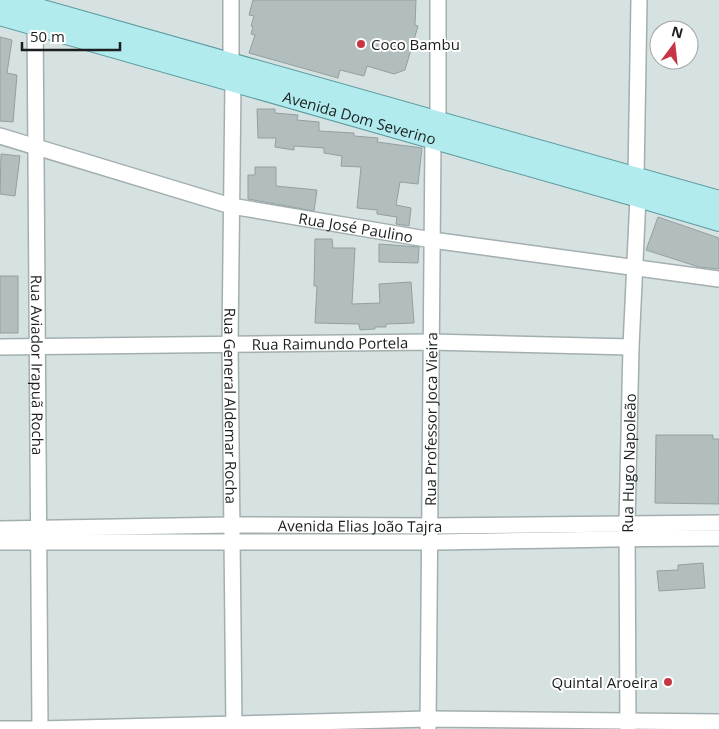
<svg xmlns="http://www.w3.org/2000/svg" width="719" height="729" font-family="'Open Sans',sans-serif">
<rect width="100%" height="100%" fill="#d6e2e2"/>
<path fill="#b2bebe" stroke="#94a0a0" d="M253 0H416L415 25 418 26 405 70 394 74 367 66 364 76 340 70 338 78 249 53 255 35 251 34 253 27 251 26 254 16 249 15Z
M0 37 12 40 7 73 17 75 13 122 0 121Z
M257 109H275V113L298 115 297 120 319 122V131L354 133V136L378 138 377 142 422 148 418 184 400 182 396 205 411 208 409 226 396 224 397 217 377 214V210L357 208 361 167 341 166 342 156 324 153V148L294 146V150L275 147 276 138H258Z
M1 154 20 156 15 196 0 194Z
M255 167H276V186L317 190 314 211 248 199V175H255Z
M658 217 719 238V269L699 267 646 250Z
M315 239H332L333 248H355L352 304 380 303 379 284 411 282 414 323 386 324V327H375V329L360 330 359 324 315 323 317 286H314Z
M379 244 419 247 418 263 379 262Z
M0 276H18V333H0Z
M656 435H713V439H719V504L655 503Z
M703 563 705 588 659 591 657 571 678 570V565Z"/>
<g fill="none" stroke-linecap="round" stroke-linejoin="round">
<defs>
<g id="minor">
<path id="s1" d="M35 16 40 729"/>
<path d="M231 63V0"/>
<path id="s2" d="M233 82 230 343 234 729"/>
<path d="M438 123V0"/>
<path id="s3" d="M0 136 231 206 432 240 719 279"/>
<path d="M636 177 639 0"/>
<path id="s4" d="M0 347 431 342 631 347"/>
<path id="s5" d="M0 529 232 525 430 526 719 523"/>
<path d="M0 542C143 541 285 543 428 542 525 541 622 538 719 538"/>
<path id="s6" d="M428 728 433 139"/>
<path d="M0 729H38"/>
<path d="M40 729 428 719 719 722"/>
<path id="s7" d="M628 729 627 524 631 347 638 197"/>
</g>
<g id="major">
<path d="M7 0 719 201"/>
<path id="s8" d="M0 15 638 197 719 221"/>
</g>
</defs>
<use href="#minor" stroke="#a3aeaf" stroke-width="18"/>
<use href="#major" stroke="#5b9a9e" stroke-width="22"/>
<use href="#minor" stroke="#fff" stroke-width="15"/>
<use href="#major" stroke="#b2ebee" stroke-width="20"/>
</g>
<g fill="#c63644" stroke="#fff" stroke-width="2">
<circle cx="361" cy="44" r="5"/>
<circle cx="668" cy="682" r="5"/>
</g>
<g text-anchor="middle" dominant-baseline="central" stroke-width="4" stroke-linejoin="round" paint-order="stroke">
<g font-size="15" fill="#1b1f1f" stroke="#fff" text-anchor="start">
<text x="371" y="44">Coco Bambu</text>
<text x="658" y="682" text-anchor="end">Quintal Aroeira</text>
</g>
<g font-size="15" fill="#1b1f1f" stroke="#fff">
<text stroke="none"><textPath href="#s8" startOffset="374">Avenida Dom Severino</textPath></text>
<text stroke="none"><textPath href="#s3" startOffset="368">Rua José Paulino</textPath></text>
<text stroke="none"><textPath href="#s4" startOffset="330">Rua Raimundo Portela</textPath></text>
<text stroke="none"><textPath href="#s1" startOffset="349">Rua Aviador Irapuã Rocha</textPath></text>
<text stroke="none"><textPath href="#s2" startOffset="324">Rua General Aldemar Rocha</textPath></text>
<text stroke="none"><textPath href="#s6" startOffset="309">Rua Professor Joca Vieira</textPath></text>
<text stroke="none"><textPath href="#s7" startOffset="266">Rua Hugo Napoleão</textPath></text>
<text stroke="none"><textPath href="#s5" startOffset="360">Avenida Elias João Tajra</textPath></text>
</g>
</g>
<g transform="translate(674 45) rotate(15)"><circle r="24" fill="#ffffff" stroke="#a4a5a5"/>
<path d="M0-4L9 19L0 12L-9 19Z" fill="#c63644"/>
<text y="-8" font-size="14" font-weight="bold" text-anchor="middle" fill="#1b1f1f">N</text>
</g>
<path d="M22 42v8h98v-8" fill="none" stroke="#1b1f1f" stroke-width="2.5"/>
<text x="30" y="42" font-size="15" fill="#1b1f1f" stroke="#ffffff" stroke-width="4" paint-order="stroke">50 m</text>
</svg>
